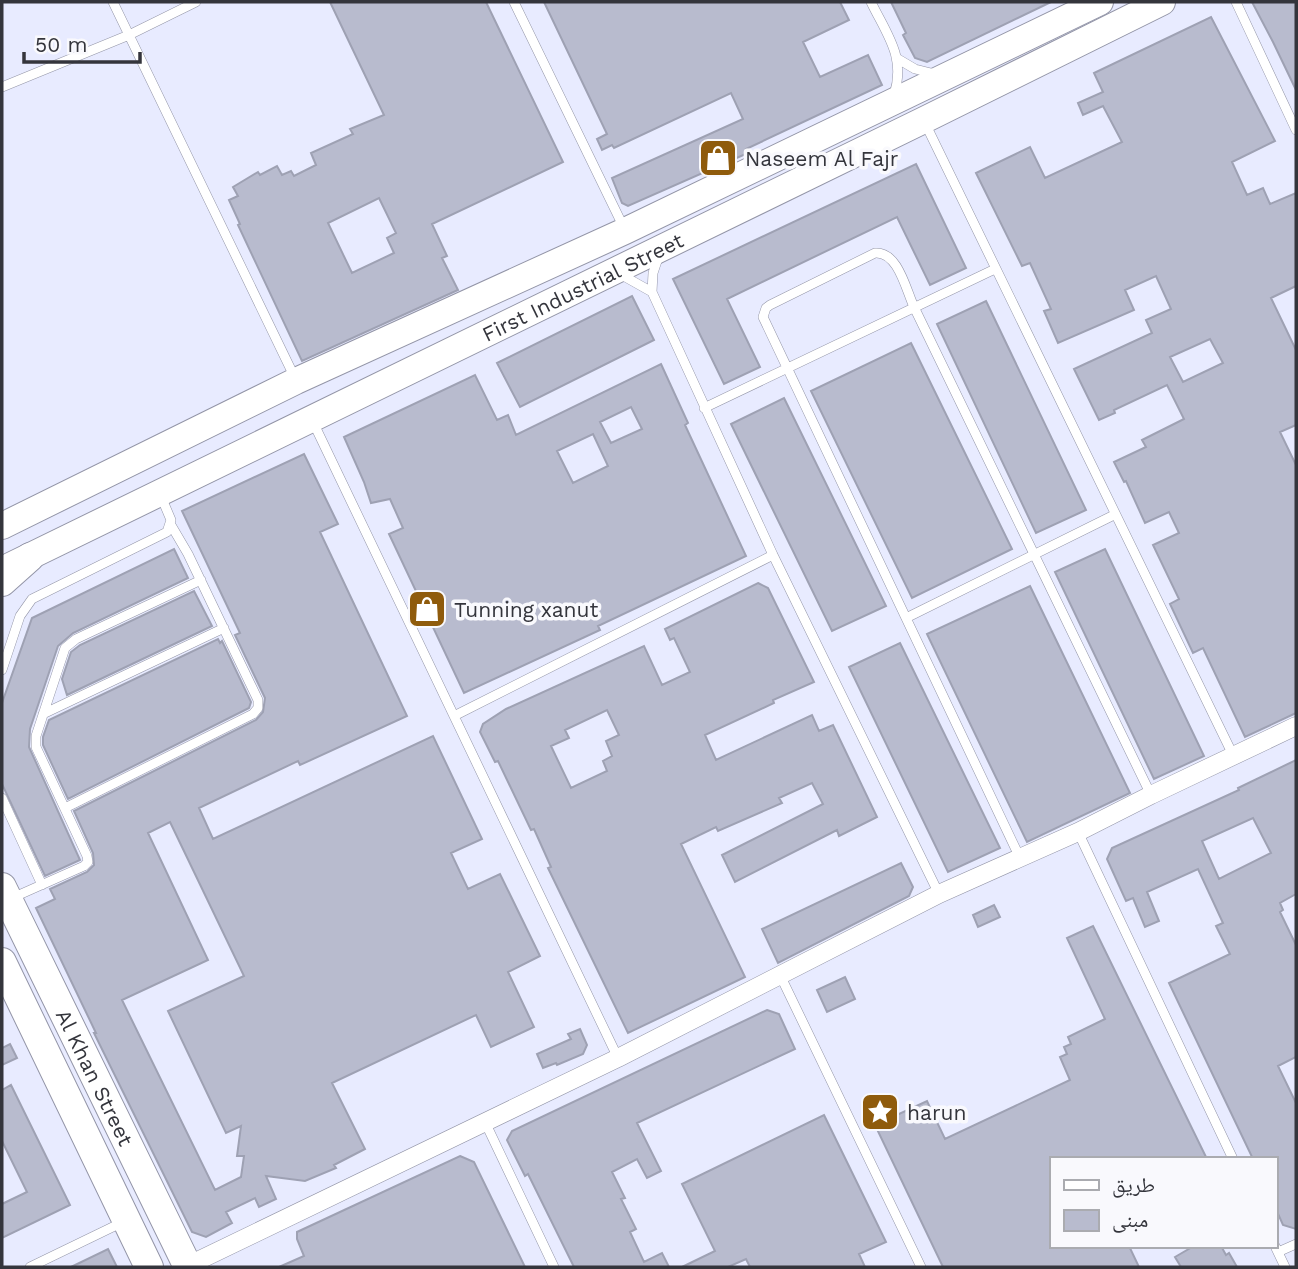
<svg xmlns="http://www.w3.org/2000/svg" width="1298" height="1269" font-family="'Work Sans','Noto Naskh Arabic',sans-serif">
<rect width="100%" height="100%" fill="#e8ebff"/>
<path fill="#b8bbce" stroke="#9ea1b3" stroke-width="2" fill-rule="evenodd" d="M330 2H486L563 162 432 224 447 256 442 258 458 290 302 361 238 225 240 224 229 200 238 196 233 187 258 172 260 175 277 166 282 175 291 171 294 176 316 165 311 153 353 134 350 129 384 115ZM379 198 396 233 387 238 394 253 352 273 328 223Z
M544 2H840L849 20 803 42 820 77 868 55 882 85 746 149 748 153 628 206 622 203 612 178 743 119 731 93 614 148 612 145 602 150 597 139 607 134Z
M891 2H1051L927 62 915 58 903 35 906 33Z
M1252 2H1296V90L1273 42Z
M1211 17 1275 141 1232 162 1247 195 1263 188 1270 204 1296 193V286L1271 298 1296 350V425L1280 432 1296 465V713L1245 737 1203 648 1193 653 1170 604 1179 599 1153 545 1179 533 1169 512 1145 523 1126 481 1124 482 1114 462 1146 447 1142 440 1184 419 1167 385 1114 410 1115 413 1099 420 1074 369 1152 333 1146 320 1171 309 1156 276 1125 290 1134 310 1058 343 1044 311 1051 309 1030 263 1022 266 976 173 1030 147 1045 178 1122 142 1103 106 1083 115 1078 103 1103 92 1094 73ZM1210 339 1223 363 1183 382 1170 357Z
M916 164 966 268 930 285 897 217 727 299 760 367 724 384 673 279Z
M632 296 654 340 520 407 497 363Z
M986 301 1086 510 1036 533 937 324Z
M911 343 1012 549 912 598 811 391Z
M661 364 688 423 685 425 746 556 598 626 600 630 464 693 389 534 403 528 390 499 371 503 364 482 344 437 475 375 497 420 508 415 516 435ZM631 407 642 429 611 443 600 422ZM593 434 608 466 573 483 557 451Z
M784 398 886 606 832 631 731 424Z
M304 454 338 524 320 532 407 716 300 765 298 761 199 808 213 839 433 736 482 839 451 853 468 889 500 874 540 956 508 972 534 1027 491 1047 476 1015 332 1083 365 1149 334 1165 336 1168 305 1181 266 1176 276 1199 259 1207 255 1198 226 1212 232 1223 206 1237 192 1232 94 1033H96L36 908 55 899 50 889 87 872 94 865 93 853 74 811 256 720 263 712 265 698 235 635 240 633 182 511ZM170 822 244 976 168 1011 226 1133 241 1126 237 1156H244L241 1177 215 1190 122 1000 208 960 148 833Z
M174 549 188 578 73 633 58 646 30 729 29 747 80 860 45 876 2 784V703L32 618Z
M1105 549 1204 756 1154 779 1055 572Z
M758 583 768 588 814 682 773 700 774 703 705 735 716 760 812 715 819 731 833 725 877 817 839 836 837 830 735 882 722 855 823 804 812 783 779 798 782 803 718 831 716 827 681 844 745 977 628 1033 548 868 551 867 534 829 531 830 498 761 495 762 480 732 483 724 506 709 644 646 662 685 690 672 674 638 670 640 665 629ZM607 710 619 735 606 741 612 756 603 761 607 771 571 788 551 746 569 738 565 730Z
M1030 586 1130 793 1027 842 927 634Z
M194 591 212 626 67 695 62 679 71 652 80 645Z
M218 639 220 643 222 641 251 702 249 708 68 799 43 745V737L49 720Z
M900 643 1000 848 948 872 849 667Z
M1296 760V894L1280 903 1283 910 1280 912 1296 945V1057L1278 1066 1296 1103V1229L1283 1225 1275 1207V1159H1253L1169 983 1230 954 1216 926 1223 923 1198 869 1147 892 1159 921 1145 927 1133 898 1126 901 1107 859 1112 848 1239 790 1238 788ZM1253 818 1271 853 1219 879 1202 841Z
M901 863 913 887 909 896 778 963 762 929Z
M994 905 1000 917 978 927 973 915Z
M1093 926 1207 1159H1051V1246H1129L1139 1267H943L875 1125 927 1101 945 1139 1070 1080 1060 1057 1067 1054 1064 1047 1071 1044 1068 1037 1105 1019 1067 938Z
M845 977 855 999 827 1012 817 990Z
M767 1010 779 1014 795 1049 637 1123 661 1171 647 1178 637 1159 612 1172 625 1198 621 1199 636 1229 630 1232 644 1262 662 1253 669 1267H574L528 1174 525 1176 507 1140 512 1131Z
M580 1029 587 1045 583 1054 557 1065 556 1063 543 1068 537 1054 571 1039 568 1034Z
M10 1044 17 1058 2 1065V1048Z
M11 1085 70 1205 2 1238V1204L27 1192 2 1141V1090Z
M824 1115 886 1242 859 1254 865 1267H750L746 1259 728 1267H682L715 1251 682 1184Z
M460 1156 474 1162 525 1267H279L304 1256 297 1239V1232Z
M1194 1246H1221L1226 1255 1229 1253 1237 1267H1181L1175 1257Z
M108 1249 117 1267H71Z"/>
<g fill="none" stroke-linecap="round" stroke-linejoin="round">
<defs>
<path id="lane" d="M113 2 295 378
M514 2 625 230
M871 2C887 35 906 57 894 95
M1236 2 1296 130
M898 59 915 69 935 74
M2 87 129 35 196 2
M924 121 1233 755
M659 255 653 273 652 292 773 555 939 894
M620 274 652 292
M704 408 995 269
M313 422 618 1058
M906 618 1114 515
M2 670 20 616 32 599 167 532 171 520 160 494
M43 714 224 628
M454 716 773 555
M2 798 42 885
M65 808 253 714 258 708V700L188 554 171 525
M1078 832 1233 1159
M1020 858 763 317 766 308 770 305 875 253C898 251 906 290 914 307L1151 795
M12 898 84 866 88 862 87 856 36 747V736L65 648 76 639 201 580
M780 975 921 1267
M485 1122 554 1267
M1275 1246 1285 1267
M1278 1252 1296 1244
M30 1267 123 1222"/>
<path id="street" d="M187 1266 618 1058 939 894 1078 832 1151 795 1296 726"/>
<g id="secondary">
<path d="M2 526 296 381 625 231 1100 2"/>
<path id="s1" d="M10 566 924 120 1162 2"/>
</g>
<g id="primary">
<path d="M2 582 30 557"/>
<path id="s2" d="M2 887 188 1267"/>
<path d="M2 962 149 1267"/>
</g>
</defs>
<use href="#lane" stroke="#9395a7" stroke-width="10"/>
<use href="#street" stroke="#9395a7" stroke-width="19"/>
<use href="#secondary" stroke="#9395a7" stroke-width="28"/>
<use href="#primary" stroke="#9395a7" stroke-width="30"/>
<use href="#lane" stroke="#fff" stroke-width="9"/>
<use href="#street" stroke="#fff" stroke-width="18"/>
<use href="#secondary" stroke="#fff" stroke-width="26"/>
<use href="#primary" stroke="#fff" stroke-width="28"/>
</g>
<defs>
<symbol id="shop-square" viewBox="-11 -11 22 22"><rect x="-9" y="-9" width="18" height="18" rx="4" fill="#8f5b0c" stroke="#f9f9fd"/><path d="M-5-2.5h2.3a2.7 3.5 0 0 1 5.4 0H5L5.5 6h-11ZM-1.5-2.5h3a1.5 2.3 0 0 0-3 0Z" fill="#fff"/></symbol>
<symbol id="sight-square" viewBox="-11 -11 22 22"><rect x="-9" y="-9" width="18" height="18" rx="4" fill="#8f5b0c" stroke="#f9f9fd"/><path d="M0-6L1.8-2.2L6-1.7L2.9 1.2L3.7 5.4L0 3.3L-3.7 5.4L-2.9 1.2L-6-1.7L-1.8-2.2Z" fill="#fff"/></symbol>
</defs>
<g fill-rule="evenodd">
<use href="#shop-square" x="696" y="136" width="44" height="44"/>
<use href="#shop-square" x="405" y="587" width="44" height="44"/>
<use href="#sight-square" x="858" y="1090" width="44" height="44"/>
</g>
<g text-anchor="middle" dominant-baseline="central" stroke-width="7" stroke-linejoin="round" paint-order="stroke">
<g font-size="21" fill="#34353c" stroke="#f9f9fd" text-anchor="start">
<text x="745" y="158">Naseem Al Fajr</text>
<text x="454" y="609">Tunning xanut</text>
<text x="907" y="1112">harun</text>
</g>
<g font-size="21" fill="#34353c" stroke="#f9f9fd">
<text stroke="none"><textPath href="#s1" startOffset="637">First Industrial Street</textPath></text>
<text stroke="none"><textPath href="#s2" startOffset="212">Al Khan Street</textPath></text>
</g>
</g>
<rect width="1298" height="1269" fill="none" stroke="#34353c" stroke-width="7"/>
<rect x="1050" y="1157" width="228" height="91" fill="#f9f9fd" stroke="#aaabb0" stroke-width="2"/>
<rect x="1064" y="1180" width="35" height="10" fill="#ffffff" stroke="#aaabb0" stroke-width="2"/>
<text x="1112" y="1192" font-size="21" fill="#34353c">طريق</text>
<rect x="1064" y="1210" width="35" height="21" fill="#b8bbce" stroke="#aaabb0" stroke-width="2"/>
<text x="1112" y="1227" font-size="21" fill="#34353c">مبنى</text>
<path d="M24 52v10h116v-10" fill="none" stroke="#34353c" stroke-width="3.5"/>
<text x="35" y="52" font-size="21" fill="#34353c" stroke="#f9f9fd" stroke-width="5" paint-order="stroke">50 m</text>
</svg>
